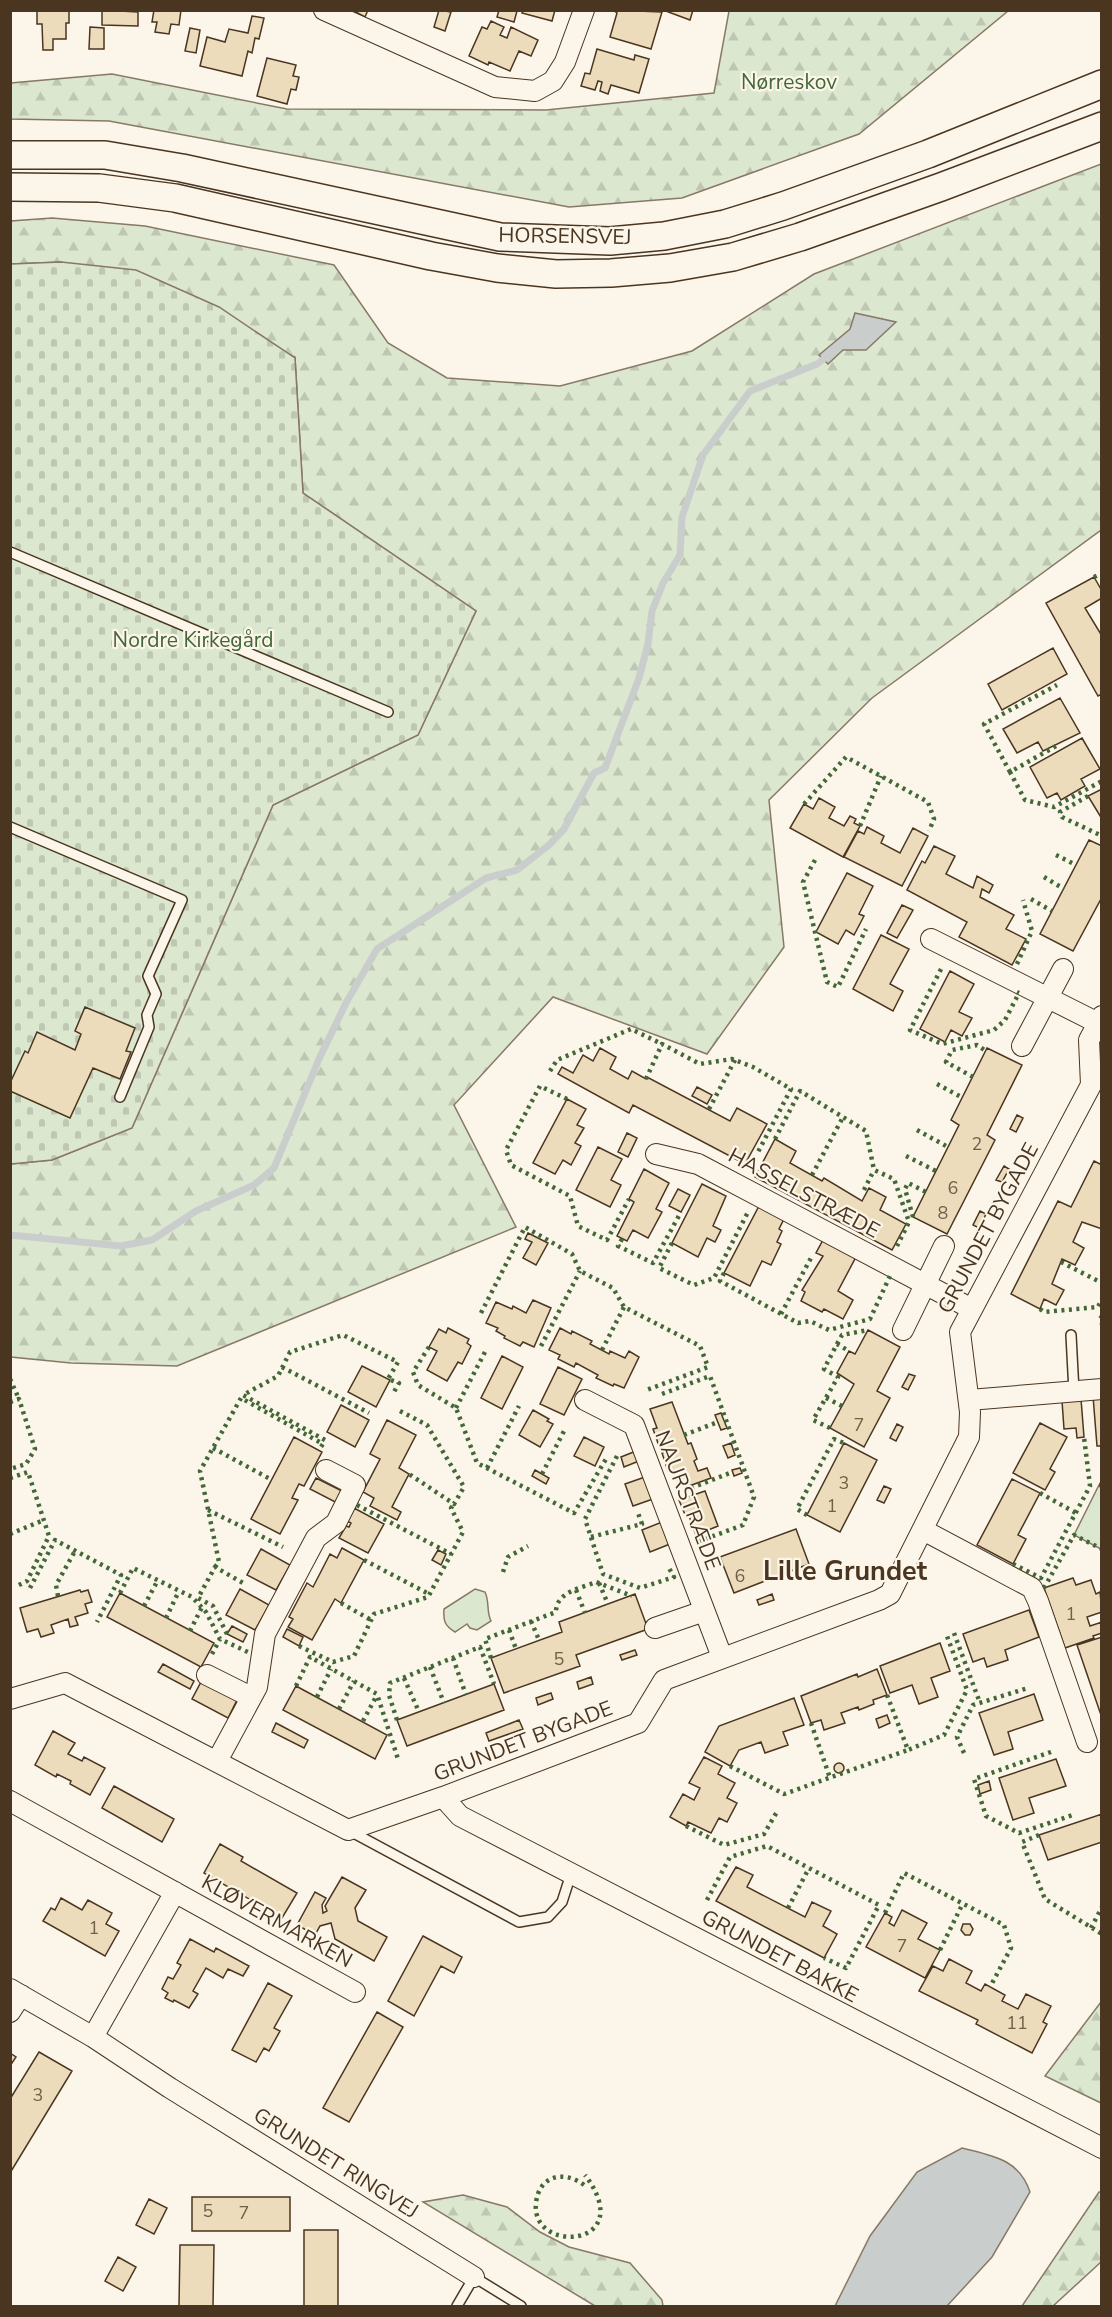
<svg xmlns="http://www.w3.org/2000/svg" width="1112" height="2317" font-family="'Nunito Sans',sans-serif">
<defs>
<pattern id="forest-firs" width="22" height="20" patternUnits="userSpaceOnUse" patternTransform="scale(1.5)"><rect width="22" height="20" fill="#dce7d0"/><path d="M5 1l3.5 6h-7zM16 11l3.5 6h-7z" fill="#bec7b2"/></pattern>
<pattern id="cemetery-stones" width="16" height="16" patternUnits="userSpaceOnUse" patternTransform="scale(1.5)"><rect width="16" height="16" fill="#dce7d0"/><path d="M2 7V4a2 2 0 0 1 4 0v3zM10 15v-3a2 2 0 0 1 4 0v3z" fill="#bec7b2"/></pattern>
</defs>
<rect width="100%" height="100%" fill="#fbf6e9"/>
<path fill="#dce7d0" stroke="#887966" stroke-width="1.5" d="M1099 1485H1102L1101 1549 1074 1535Z
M475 1589 485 1592C490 1603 486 1611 491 1621L477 1630 470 1628 467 1624 455 1632C445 1626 443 1621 444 1609Z"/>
<path fill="url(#forest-firs)" stroke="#887966" stroke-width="1.5" d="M729 11H1008L859 134 682 198 569 207 109 121 11 119V83L112 74 287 109 546 110 714 93Z
M1101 164V530L872 698 769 800 784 947 707 1054 553 997 454 1105 516 1227 177 1366 71 1363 11 1357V1164L52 1160 132 1128 273 805 418 735 476 611 303 493 295 357 61 262 11 264V221L52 218 145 226 334 265 388 343 447 378 560 386 692 351 814 274Z
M1101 2002V2103L1045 2076Z
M1099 2192H1102L1101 2262 1053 2306H1022Z
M463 2195 507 2207 540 2232 569 2247 630 2263 662 2300 663 2306H595L423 2202Z"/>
<path fill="url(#cemetery-stones)" stroke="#887966" stroke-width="1.5" d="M61 262 136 270 219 307 295 358 303 493 476 611 418 735 273 805 132 1128 52 1160 11 1164V264Z"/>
<path fill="#c9cecd" stroke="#887966" stroke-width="1.5" d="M855 313 896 322 866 350H843L828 364 819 355 850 329Z
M962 2148C993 2156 1019 2159 1030 2192L992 2257 947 2306H835L870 2236 917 2172Z"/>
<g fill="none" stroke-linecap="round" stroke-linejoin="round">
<path stroke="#c9cecd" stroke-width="7" d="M10 1235 121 1246 152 1240 196 1211 254 1185 274 1168 319 1059 346 1003 377 949 486 878 517 870 549 845 564 829 594 773 605 768 639 678 648 644 652 611 663 583 680 555 682 517 703 455 750 391 817 364 829 355"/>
</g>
<path fill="#ecdcbc" stroke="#4a3520" stroke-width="1.5" d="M37 10H69V23H66V39H53V50H43L42 24H37Z
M102 10 138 12V26L102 25Z
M154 10H181L179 25 171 24 169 34 155 32 157 22H152Z
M352 10H368L365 17Z
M439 10 451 12 445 31 434 27Z
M499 10 517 11 514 22 497 17Z
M523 10H555L552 21 522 13Z
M613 10 662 12 651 49 610 37 617 13Z
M663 10H693L690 20Z
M252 16 264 18 259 39 255 38 252 53 248 51 242 76 200 66 207 37 225 42 229 29 248 33Z
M491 21 504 27 500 35 507 38 511 27 538 40 531 56 519 51 510 71 489 62 488 65 469 56 482 27 487 29Z
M90 27 104 28V49H89Z
M190 28 200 30 196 53 185 51Z
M597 49 634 60 635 55 649 59 639 93 611 85 608 94 600 91 602 82 598 81 595 90 581 86 585 73 590 74Z
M267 58 296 65 293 76 299 77 296 90 291 89 287 104 257 96Z
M1094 577 1102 591V598L1085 608 1102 636V694L1098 696 1046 603Z
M1053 648 1067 674 1002 710 988 684Z
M1060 698 1080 733 1043 751 1038 742 1017 753 1003 729Z
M1082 738 1100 769 1081 779 1085 786 1061 800 1057 793 1047 798 1030 767Z
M1102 789V819L1088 796Z
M819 798 835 807 829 818 844 826 850 816 856 819 854 823 860 826 843 857 790 828 804 804 813 809Z
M867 827 884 836 881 843 900 853 913 828 928 836 902 886 844 857 858 831 864 834Z
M1089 840 1102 846V897L1073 951 1040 934Z
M934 846 955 856 946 874 973 888 977 876 993 885 989 893 982 889 980 897 1014 915 1006 929 1026 939 1012 965 959 937 967 922 907 890 922 861 925 863Z
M847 873 873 886 859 914 864 916 854 935 846 930 838 944 816 932Z
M902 905 913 910 897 938 887 933Z
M881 935 909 949 890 984 903 991 893 1011 853 989Z
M950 971 974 984 959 1012 972 1018 962 1036 951 1030 945 1042 920 1029Z
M85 1007 135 1028 126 1051 131 1052 120 1079 93 1068 70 1118 10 1091V1083L25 1051 28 1053 37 1032 75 1050 81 1034 75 1031Z
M600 1048 616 1057 610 1069 628 1079 632 1071 646 1079 647 1077 730 1121 737 1108 767 1124 745 1164 633 1105 629 1113 558 1074 562 1067 573 1073 583 1055 593 1061Z
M987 1048 1022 1065 987 1135 995 1140 947 1234 913 1217 959 1125 951 1120Z
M697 1087 712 1095 707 1104 692 1096Z
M567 1099 586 1109 577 1125 584 1128 575 1143 581 1146 571 1165 563 1160 555 1174 533 1163Z
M1017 1115 1023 1118 1016 1132 1010 1129Z
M627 1133 637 1138 628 1157 618 1152Z
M775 1139 796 1151 790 1163 822 1181 824 1178 862 1201 869 1188 886 1197 880 1210 906 1224 892 1250 755 1177Z
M598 1147 622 1159 611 1180 621 1185 610 1207 576 1190Z
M1094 1161 1102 1165V1229L1082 1222 1073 1242 1084 1248 1075 1265 1062 1259 1052 1284 1064 1290 1056 1305 1044 1299 1040 1309 1011 1294 1058 1201 1071 1207Z
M1004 1166 1009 1169 1002 1182 996 1180Z
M644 1169 669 1183 656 1209 662 1212 648 1238 633 1230 627 1241 617 1236 634 1202 629 1199Z
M702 1184 726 1196 713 1226 721 1230 715 1242 707 1238 698 1257 672 1243Z
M678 1189 690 1195 681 1212 669 1206Z
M760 1204 785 1217 779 1229 782 1231 777 1242 781 1244 771 1265 762 1261 750 1286 724 1273Z
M980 1211 986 1214 979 1228 973 1225Z
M528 1233 548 1243 536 1265 523 1258 532 1242 525 1239Z
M823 1240 857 1255 838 1291 853 1300 843 1319 824 1309 822 1312 801 1301 805 1292 802 1290 823 1256 816 1253Z
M533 1300 551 1308 534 1347 523 1342 520 1346 504 1338 505 1336 496 1331 498 1328 486 1323 496 1302 512 1309 513 1306 526 1313Z
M448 1328 469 1339 467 1343 471 1346 462 1364 458 1362 447 1381 427 1370 437 1351 429 1347 439 1329 446 1333Z
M560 1328 571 1334 572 1331 592 1341 590 1344 609 1354 610 1351 625 1358 629 1351 639 1357 624 1388 614 1384 613 1386 596 1378 598 1375 576 1363 574 1367 558 1359 560 1355 549 1350Z
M868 1330 900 1347 877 1391 890 1398 864 1447 830 1428 854 1384 837 1373 849 1351 855 1354Z
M502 1356 523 1367 502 1409 481 1398Z
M362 1366 390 1380 376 1407 348 1392Z
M558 1367 582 1379 564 1415 540 1404Z
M909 1374 915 1376 908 1390 902 1387Z
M1102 1395V1446H1097L1093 1396Z
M1081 1399 1084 1437 1077 1438 1076 1428 1064 1429 1062 1401Z
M672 1402 688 1444 691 1443 697 1459 694 1461 698 1471 707 1468 711 1478 689 1486 685 1477 676 1480 672 1470 668 1471 662 1453 665 1452 663 1445 659 1446 653 1429 657 1428 650 1409Z
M341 1405 369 1420 355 1447 327 1432Z
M533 1410 549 1419 547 1421 553 1424 540 1447 519 1435Z
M721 1413 727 1428 721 1430 715 1415Z
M387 1420 416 1435 399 1468 409 1474 392 1507 401 1512 397 1520 370 1506 374 1498 363 1492 380 1459 370 1454Z
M1040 1423 1067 1437 1050 1469 1055 1472 1045 1490 1013 1473Z
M897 1424 903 1427 896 1441 890 1438Z
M294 1437 322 1452 304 1486 299 1484 292 1498 298 1500 280 1534 251 1519Z
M584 1437 604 1447 595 1466 574 1456Z
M731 1443 735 1455 728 1458 723 1446Z
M844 1443 877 1460 840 1532 807 1515Z
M636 1451 639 1461 624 1467 621 1457Z
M740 1468 742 1473 734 1476 732 1470Z
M535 1470 549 1478 546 1484 532 1476Z
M645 1477 653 1499 633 1506 625 1484Z
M316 1478 346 1493 341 1505 310 1489Z
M1012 1479 1040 1493 1018 1535 1026 1539 1013 1564 977 1545Z
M884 1486 891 1489 884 1503 877 1500Z
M705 1491 718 1526 696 1535 689 1516 686 1517 679 1500Z
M354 1508 384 1524 368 1553 339 1538 346 1526 349 1527 351 1523 347 1521Z
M662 1522 670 1544 650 1552 642 1530Z
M796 1529 809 1564 734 1593 720 1557Z
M342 1548 364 1560 341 1603 335 1599 312 1640 288 1627 293 1619 289 1617 307 1583 313 1587 330 1554 337 1558Z
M261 1549 290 1565 276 1590 247 1575Z
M438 1550 446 1554 441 1565 432 1560Z
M1073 1578 1076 1585 1091 1580 1096 1594 1100 1592 1102 1612 1087 1617 1090 1626 1102 1622V1633L1093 1636 1094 1638 1065 1648 1044 1588Z
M240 1589 269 1605 255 1630 226 1615Z
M80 1590 81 1592 88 1590 92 1602 85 1604 88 1613 75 1617 78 1625 70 1627 68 1619 51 1625 54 1633 41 1637 38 1629 27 1632 20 1608Z
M120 1593 214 1643 201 1667 107 1617Z
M635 1594 648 1629 576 1655 580 1666 504 1693 491 1658 562 1632 559 1622Z
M772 1594 774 1600 759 1605 757 1600Z
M1029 1610 1039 1637 1005 1650 1008 1660 987 1667 984 1658 973 1662 963 1634Z
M232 1626 247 1634 243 1642 227 1634Z
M287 1629 303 1637 299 1646 283 1637Z
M1102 1637V1718L1077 1645Z
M940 1643 950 1671 931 1678 938 1697 919 1704 912 1685 890 1693 880 1666Z
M635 1650 637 1655 622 1660 620 1655Z
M163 1664 194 1681 190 1689 158 1672Z
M877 1669 887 1695 873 1700 874 1704 859 1710 858 1707 841 1713 845 1723 824 1730 821 1720 811 1723 801 1696 857 1674 858 1677Z
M591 1677 593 1684 579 1689 577 1682Z
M201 1682 237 1700 228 1718 192 1699Z
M494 1684 504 1710 407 1746 397 1720Z
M296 1686 387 1735 375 1759 283 1710Z
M551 1693 553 1699 538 1705 536 1698Z
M1034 1694 1043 1720 1008 1732 1013 1749 994 1755 979 1713Z
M794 1698 804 1725 783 1732 788 1745 765 1753 761 1742 739 1750 730 1766 705 1752 719 1726Z
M887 1715 890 1723 879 1728 876 1719Z
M519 1720 523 1729 489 1741 486 1733Z
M276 1723 308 1740 304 1748 272 1732Z
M53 1731 75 1743 68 1754 82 1761 84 1757 105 1768 90 1795 70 1784 71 1781 57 1774 56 1777 35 1765Z
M704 1757 722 1766 718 1774 735 1783 727 1798 737 1803 727 1822 719 1818 711 1833 688 1822 686 1826 670 1817 683 1794 694 1800 700 1788 689 1783Z
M1056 1759 1066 1786 1029 1798 1034 1813 1013 1820 999 1778Z
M834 1768a5 5 0 1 1 10 0a5 5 0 1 1-10 0Z
M989 1781 991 1790 980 1794 978 1785Z
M114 1786 174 1819 162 1842 102 1808Z
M1102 1814V1842L1048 1860 1039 1835Z
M220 1844 243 1857 241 1861 297 1893 282 1918 204 1873Z
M736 1867 753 1875 747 1887 805 1917 812 1902 831 1911 823 1926 837 1934 824 1958 716 1901Z
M342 1877 366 1890 355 1908 358 1921 387 1937 374 1961 335 1939 331 1923 320 1926 315 1935 297 1925 315 1892 326 1898 322 1905 323 1913 327 1911 325 1906Z
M61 1898 82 1910 88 1900 112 1913 106 1924 119 1931 105 1956 43 1921 51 1908 55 1910Z
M902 1910 927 1923 918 1939 940 1950 925 1978 866 1947 885 1913 892 1917 889 1923 894 1926Z
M963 1924H970L973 1929 970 1935H965L961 1930Z
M423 1936 462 1957 454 1973 441 1966 414 2016 388 2001Z
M190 1939 214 1952 216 1948 249 1966 243 1976 228 1969 223 1978 206 1968 193 1991 198 1994 189 2008 174 2000 173 2002 165 1998 168 1993 162 1989 168 1977 173 1979 181 1965 177 1963Z
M949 1959 972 1971 966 1983 981 1991 985 1984 1005 1995 1002 2001 1018 2009 1026 1994 1051 2006 1043 2022 1047 2024 1032 2053 976 2024 978 2020 919 1991 933 1966 943 1971Z
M268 1983 292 1996 274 2028 280 2031 269 2051 264 2048 256 2062 232 2050Z
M377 2012 403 2027 349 2122 323 2108Z
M39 2052 72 2071 10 2173V2099Z
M10 2053 16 2057 10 2066Z
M192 2197H290V2231H192Z
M149 2199 167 2208 154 2234 136 2225Z
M304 2230H338V2306H304Z
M180 2245H214L213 2306H179Z
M118 2257 136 2267 123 2291 105 2281Z"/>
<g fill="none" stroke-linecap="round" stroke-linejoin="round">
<defs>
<path id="lane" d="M10 552 388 712
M10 827 182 900 148 976 156 994 147 1015 149 1027 120 1097
M1071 1335 1074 1392
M350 1831 519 1922 548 1917 562 1902 571 1874
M457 2306 474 2277 521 2306"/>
<path id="street" d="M324 10 495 87 535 91 553 81 565 62 584 10
M931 939 1098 1023
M1022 1046 1063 969
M656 1154 698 1164 972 1309
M903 1330 944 1246
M585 1400 634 1425 722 1657
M969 1400 1102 1389
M923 1530 1032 1588 1038 1601 1087 1742
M655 1628 704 1611
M207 1675 251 1697
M10 1699 65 1683 348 1830 443 1797 638 1723 664 1680 879 1600 890 1594 969 1437 970 1412 960 1332 1091 1085 1089 1040 1102 1016
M217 1761 257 1687 265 1634 316 1538 336 1523 355 1485 326 1470
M443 1797 460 1816 1102 2148
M10 1801 355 1992
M10 1989 93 2037 170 2088 474 2277
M10 2012 21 1995
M93 2037 175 1892"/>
<path id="secondary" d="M10 155H105L182 168 500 237 610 241 664 236 725 224 783 206 928 154 1102 84
M10 187 99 188 175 198 431 256 497 268 556 274 611 273 670 268 733 257 800 237 941 187 1102 126"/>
</defs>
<use href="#lane" stroke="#4a3520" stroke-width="12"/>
<use href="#street" stroke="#4a3520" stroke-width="22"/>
<use href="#secondary" stroke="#4a3520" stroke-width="30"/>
<use href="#lane" stroke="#fbf6e9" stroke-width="9"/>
<use href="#street" stroke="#fbf6e9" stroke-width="20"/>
<use href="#secondary" stroke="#fbf6e9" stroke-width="27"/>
<path stroke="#436837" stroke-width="4.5" stroke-dasharray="3 4.5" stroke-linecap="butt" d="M1094 577 1102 573
M1056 746 1010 772 1025 800 1054 807 1102 781
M1010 772 984 724 1057 685
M1088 796 1060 812 1062 817 1102 836
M804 804 846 757 928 802 934 819 929 831
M860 826 881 776
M1056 855 1076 865
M815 860 803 882 827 982 838 987 866 929
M1044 877 1064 889
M1031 899 1052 911
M1017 964 1032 931 1023 900
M941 969 910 1030 942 1044 994 1030 1005 1020 1019 993 1017 992
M550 1071 557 1060 631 1029 662 1044
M973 1077 946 1062 952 1050 977 1045 986 1051
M646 1079 662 1044 700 1064 732 1059 753 1067 791 1089 758 1152
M937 1084 963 1098
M567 1099 540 1086 506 1150 511 1165 570 1196 578 1226 607 1240 629 1199
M709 1109 735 1060
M917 1130 948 1147
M775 1139 800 1091 866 1131 874 1170 894 1179 909 1222 896 1248
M906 1156 936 1171
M812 1175 843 1117
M864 1190 874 1170
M913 1217 905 1189 908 1183 926 1192
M622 1239 618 1246 653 1263 681 1212
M672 1243 659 1268 694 1285 714 1278 748 1212
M1061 1262 1102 1283
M724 1273 720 1281 798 1323 810 1321 829 1330 870 1319 890 1276 887 1275
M1040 1309 1044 1312 1098 1307 1102 1299
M481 1313 525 1227 572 1254 580 1271 613 1288 624 1307 700 1346 708 1367 644 1391
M781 1314 812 1256
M1102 1316 1100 1319 1102 1324
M837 1344 842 1335 868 1330
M541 1346 580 1271
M429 1347 413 1372 418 1385 456 1408 477 1463 574 1513 606 1459
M602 1350 624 1307
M282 1367 369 1413
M10 1379 19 1399
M662 1394 710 1376 754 1497 743 1525 697 1542
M826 1398 842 1406
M10 1402 19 1399 35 1449 26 1464 10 1469
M456 1408 486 1350
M400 1411 427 1425 464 1487 454 1504 409 1474
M830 1428 813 1420 838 1377 824 1369 837 1344 849 1351
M684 1435 718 1422
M325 1440 243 1395 278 1376 290 1352 343 1335 398 1362 388 1379 399 1383 394 1392
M213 1448 272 1480
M617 1456 585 1519 603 1574 640 1588 674 1577 669 1568
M487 1468 519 1406
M542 1474 565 1429
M10 1478 28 1472 49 1536 27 1581 15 1587
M1099 1485H1102
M691 1488 730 1473
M1040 1493 1076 1513
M357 1505 451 1554
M208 1510 283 1547
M807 1515 797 1509 834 1439 844 1443
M10 1534 44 1520
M591 1537 642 1524 638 1513
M364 1560 429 1594
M1013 1564 1041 1578 1090 1486 1084 1437
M215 1567 219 1562 200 1471 241 1398 323 1444 319 1450
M503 1572 508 1557 528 1546
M599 1583 608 1604
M30 1588 55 1540 121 1575 97 1622
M1044 1588 1074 1535 1102 1549
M576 1590 585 1613
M120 1593 133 1568 192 1597 206 1612 220 1639 250 1653
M58 1596 56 1585 75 1551
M341 1603 371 1620
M144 1606 158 1580
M166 1618 179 1591
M531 1621 539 1640
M509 1630 516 1649
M190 1631 202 1607
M954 1633 980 1703
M227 1634 213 1606 198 1598 215 1567 243 1583
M299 1646 333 1662 354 1656 374 1614 428 1597 463 1532 451 1508 454 1504
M212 1654 220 1639
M453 1658 466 1695
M491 1658 485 1639 556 1612C556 1592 581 1588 596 1582L632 1596
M430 1667 444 1703
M404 1678 419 1712
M296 1686 310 1657 377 1694 398 1759
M887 1695 908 1750 944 1735 967 1690 947 1636
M317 1697 331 1669
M339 1709 354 1681
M397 1720 389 1695 390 1683 480 1647 494 1684
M363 1721 377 1695
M811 1723 830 1778
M1051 1752 974 1779 986 1816 1019 1833 1073 1815
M964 1753 957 1737 973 1705 1028 1688
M730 1766 784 1794 908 1750
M686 1826 724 1845 764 1834 778 1810
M1039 1835 1022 1842 1045 1899 1102 1934
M707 1900 730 1857 767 1846 879 1905 846 1968 824 1958
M788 1908 809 1868
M885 1913 904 1873 1004 1925 1011 1948 990 1987
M1091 1928 1102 1907
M940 1950 963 1903
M584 2185C564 2170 539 2175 536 2203 530 2255 640 2248 585 2175"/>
</g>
<g text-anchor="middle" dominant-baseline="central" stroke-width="4.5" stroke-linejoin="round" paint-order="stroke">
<g font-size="18" fill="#725f47">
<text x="977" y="1144">2</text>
<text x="953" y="1188">6</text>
<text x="943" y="1213">8</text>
<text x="859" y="1425">7</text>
<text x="844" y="1483">3</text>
<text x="832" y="1506">1</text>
<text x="740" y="1576">6</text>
<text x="1071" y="1614">1</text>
<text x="559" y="1659">5</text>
<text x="94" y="1928">1</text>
<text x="902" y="1946">7</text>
<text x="1017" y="2023">11</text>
<text x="38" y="2095">3</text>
<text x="208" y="2211">5</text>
<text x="244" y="2213">7</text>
</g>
<g font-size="21" fill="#436837" stroke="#fbf6e9">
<text x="789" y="82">Nørreskov</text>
<text x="193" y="640">Nordre Kirkegård</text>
</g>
<g font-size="21" fill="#4a3520" stroke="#fbf6e9">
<text transform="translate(565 236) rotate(1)">HORSENSVEJ</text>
<text transform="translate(804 1193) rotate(28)">HASSELSTRÆDE</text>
<text transform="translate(988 1228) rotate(-62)">GRUNDET BYGADE</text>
<text transform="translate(688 1500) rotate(69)">NAURSTRÆDE</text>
<text transform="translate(523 1741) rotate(-21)">GRUNDET BYGADE</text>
<text transform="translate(277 1921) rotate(29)">KLØVERMARKEN</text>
<text transform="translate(780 1956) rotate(28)">GRUNDET BAKKE</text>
<text transform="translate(336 2163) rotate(32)">GRUNDET RINGVEJ</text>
</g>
<g font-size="27" font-weight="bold" fill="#4a3520" stroke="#fbf6e9">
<text x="845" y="1571">Lille Grundet</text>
</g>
</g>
<rect width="1112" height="2317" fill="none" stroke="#4a3520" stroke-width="24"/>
</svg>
